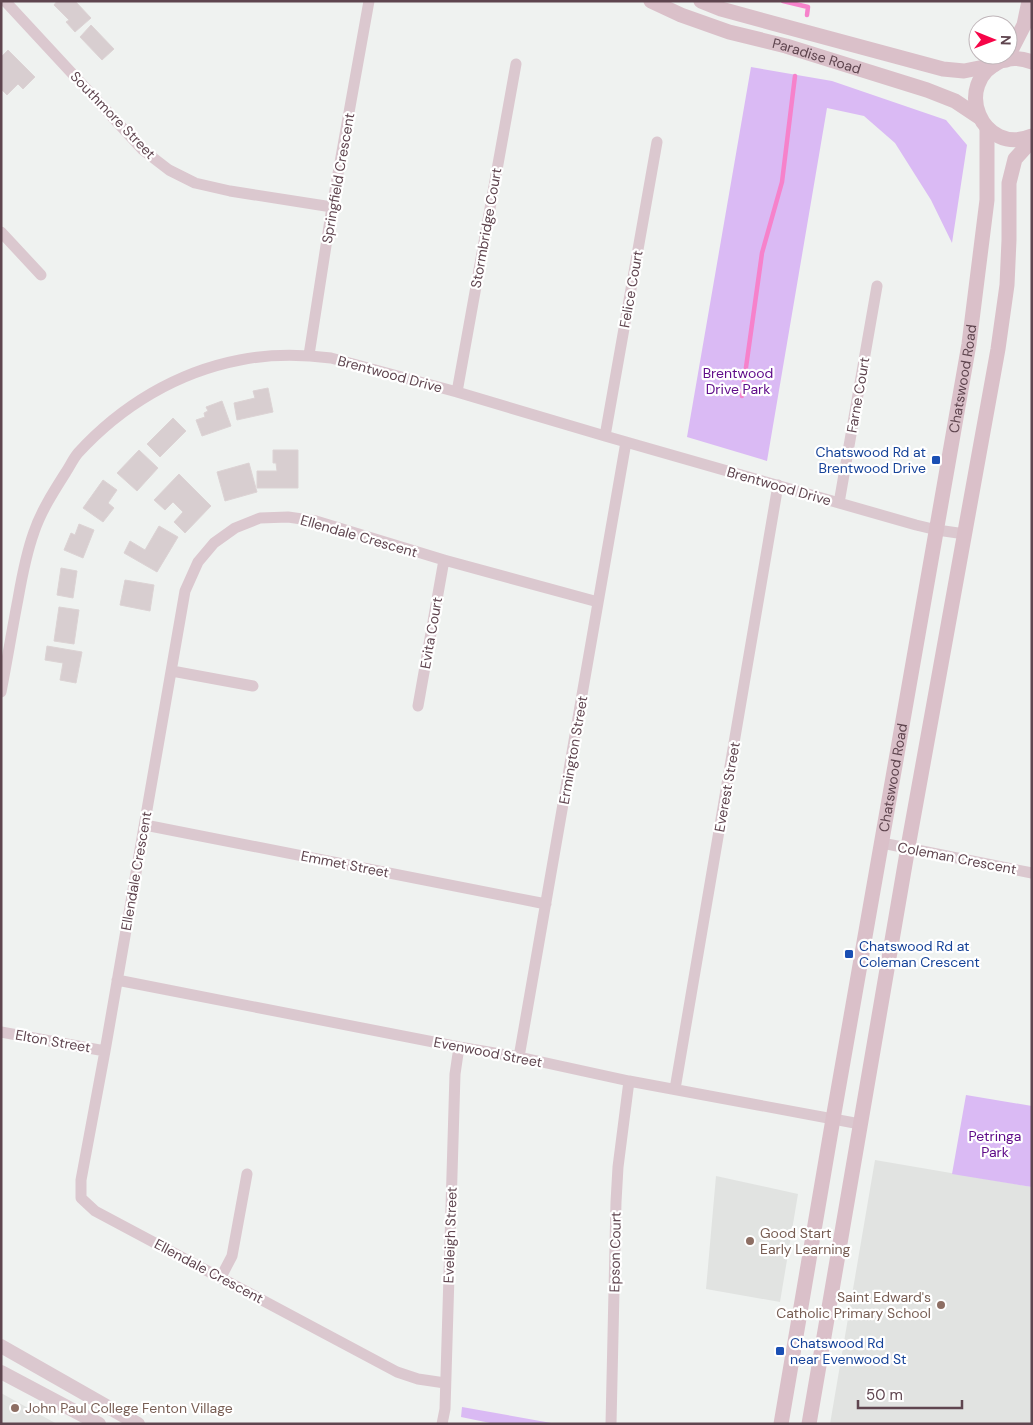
<svg xmlns="http://www.w3.org/2000/svg" width="1033" height="1425" font-family="'DM Sans',sans-serif">
<rect width="100%" height="100%" fill="#eff2f0"/>
<path fill="#e1e3e1" d="M875 1160 1032 1187V1424H830Z
M716 1176 798 1194 780 1302 706 1289Z
M1 1393 57 1424H1Z"/>
<path fill="#dabaf4" d="M751 67 832 81 946 120 967 145 952 243 931 200 895 143 864 116 827 108 767 461 687 437Z
M966 1095 1032 1106V1187L952 1174Z
M462 1407 557 1424H495L461 1417Z"/>
<g fill="none" stroke-linecap="round" stroke-linejoin="round">
<path stroke="#f682cb" stroke-width="4.5" d="M783 1 808 7 807 15
M742 396 762 253 782 182 795 76"/>
</g>
<path fill="#d8ced0" stroke="#dcd3d4" d="M57 1H75L91 18 75 32 66 22 69 20 54 5Z
M91 25 114 49 102 60 80 37Z
M8 50 35 77 23 89 18 84 7 95 1 89V57Z
M268 388 273 412 237 420 234 403 255 398 253 391Z
M222 401 231 426 202 436 196 420 205 417 204 413 208 411 206 407Z
M173 418 186 431 160 457 147 444Z
M139 450 158 468 137 491 117 473Z
M273 450H298V488H257V471H277L276 463H273Z
M249 463 257 492 225 501 217 472Z
M179 474 211 506 185 533 174 522 183 512 173 502 165 510 154 500Z
M103 480 117 490 108 503 114 508 103 522 83 508Z
M79 524 94 530 83 558 64 550 71 533 75 535Z
M159 526 178 537 157 572 124 553 130 541 145 550Z
M61 568 77 571 73 598 57 595Z
M125 580 154 585 150 611 120 605Z
M59 607 79 610 74 644 54 641Z
M47 646 82 652 76 683 60 680 63 663 45 660Z"/>
<g fill="none" stroke-linecap="round" stroke-linejoin="round">
<path stroke="#dbc8cf" stroke-width="11" d="M5 1 143 150 169 170 195 183 230 191 332 207
M1 232 41 275
M309 355 332 207 369 1
M457 392 516 64
M605 436 657 142
M839 503 877 286
M172 671 253 686
M1 692C7 661 12 630 18 599 22 576 26 554 34 532 41 511 54 491 66 472 70 466 73 459 78 453 121 406 177 372 240 360 269 354 301 354 331 358L457 392 605 436 916 525 937 530 965 534
M418 706 444 560
M145 825 546 904
M882 843 1032 873
M117 980 459 1047 519 1057 629 1081 860 1124
M1 1032 105 1051
M519 1057 626 442
M675 1089 778 485
M221 1277 232 1256 247 1174
M445 1383 418 1379 397 1372 95 1211 81 1198V1180L105 1051 185 591 198 562 214 543 235 528 260 518 288 517 316 521 444 560 598 602
M442 1424 445 1409 455 1074 459 1047
M611 1424 616 1202 618 1167 629 1081"/>
<path stroke="#dbc8cf" stroke-width="14" d="M1 1346 138 1424
M1 1372 99 1424"/>
<g stroke="#dac0c9" stroke-width="15">
<path id="s1" d="M651 1 681 15 729 32 786 46 927 90 955 101 979 117"/>
<path d="M701 1 721 9 772 23 943 69 964 71 994 65"/>
<path d="M1006 60 1024 25 1029 1"/>
<path d="M1032 62C1022 58 1011 57 1001 61 951 83 982 157 1032 136"/>
<path id="s2" d="M781 1424 833 1119 969 344 987 200V128"/>
<path d="M809 1424 908 847 998 349 1007 285 1009 240V183L1015 159 1032 140"/>
</g>
</g>
<g fill="#1a4fb4" stroke="#fff" stroke-width="2">
<rect x="931" y="455" width="10" height="10" rx="2.5"/>
<rect x="844" y="949" width="10" height="10" rx="2.5"/>
<rect x="775" y="1346" width="10" height="10" rx="2.5"/>
</g>
<g fill="#8d6e63" stroke="#fff" stroke-width="2">
<circle cx="750" cy="1241" r="5"/>
<circle cx="941" cy="1305" r="5"/>
<circle cx="15" cy="1408" r="5"/>
</g>
<g text-anchor="middle" dominant-baseline="central" stroke-width="4.5" stroke-linejoin="round" paint-order="stroke">
<g font-size="14" fill="#5f454f" stroke="#fff">
<text stroke="none"><textPath href="#s1" startOffset="175">Paradise Road</textPath></text>
<text transform="translate(113 115) rotate(46)">Southmore Street</text>
<text transform="translate(338 178) rotate(-80)">Springfield Crescent</text>
<text transform="translate(486 228) rotate(-80)">Stormbridge Court</text>
<text transform="translate(631 289) rotate(-80)">Felice Court</text>
<text transform="translate(390 374) rotate(15)">Brentwood Drive</text>
<text stroke="none"><textPath href="#s2" startOffset="1061">Chatswood Road</textPath></text>
<text transform="translate(858 395) rotate(-80)">Farne Court</text>
<text transform="translate(779 486) rotate(16)">Brentwood Drive</text>
<text transform="translate(359 536) rotate(16)">Ellendale Crescent</text>
<text transform="translate(431 633) rotate(-80)">Evita Court</text>
<text transform="translate(573 750) rotate(-80)">Ermington Street</text>
<text stroke="none"><textPath href="#s2" startOffset="656">Chatswood Road</textPath></text>
<text transform="translate(727 787) rotate(-80)">Everest Street</text>
<text transform="translate(957 858) rotate(11)">Coleman Crescent</text>
<text transform="translate(345 864) rotate(11)">Emmet Street</text>
<text transform="translate(136 871) rotate(-80)">Ellendale Crescent</text>
<text transform="translate(53 1041) rotate(10)">Elton Street</text>
<text transform="translate(488 1052) rotate(11)">Evenwood Street</text>
<text transform="translate(450 1235) rotate(-88)">Eveleigh Street</text>
<text transform="translate(615 1252) rotate(-89)">Epson Court</text>
<text transform="translate(209 1271) rotate(28)">Ellendale Crescent</text>
</g>
<g font-size="14" fill="#600d8a" stroke="#fff">
<text x="738" y="373">Brentwood<tspan x="738" dy="16">Drive Park</tspan></text>
<text x="995" y="1136">Petringa<tspan x="995" dy="16">Park</tspan></text>
</g>
<g font-size="14" fill="#164399" stroke="#fff" text-anchor="start">
<text x="926" y="452" text-anchor="end">Chatswood Rd at<tspan x="926" dy="16">Brentwood Drive</tspan></text>
<text x="859" y="946">Chatswood Rd at<tspan x="859" dy="16">Coleman Crescent</tspan></text>
<text x="790" y="1343">Chatswood Rd<tspan x="790" dy="16">near Evenwood St</tspan></text>
</g>
<g font-size="14" fill="#785e54" stroke="#fff" text-anchor="start">
<text x="760" y="1233">Good Start<tspan x="760" dy="16">Early Learning</tspan></text>
<text x="931" y="1297" text-anchor="end">Saint Edward's<tspan x="931" dy="16">Catholic Primary School</tspan></text>
<text x="25" y="1408">John Paul College Fenton Village</text>
</g>
</g>
<rect width="1033" height="1425" fill="none" stroke="#5f454f" stroke-width="5"/>
<g transform="translate(993 40) rotate(91)"><circle r="24" fill="#ffffff" stroke="#bfb5b9"/>
<path d="M0-4L9 19L0 12L-9 19Z" fill="#f60548"/>
<text y="-8" font-size="14" font-weight="bold" text-anchor="middle" fill="#5f454f">N</text>
</g>
<path d="M858 1400v8h104v-8" fill="none" stroke="#5f454f" stroke-width="2.5"/>
<text x="866" y="1400" font-size="15" fill="#5f454f" stroke="#ffffff" stroke-width="4" paint-order="stroke">50 m</text>
</svg>
